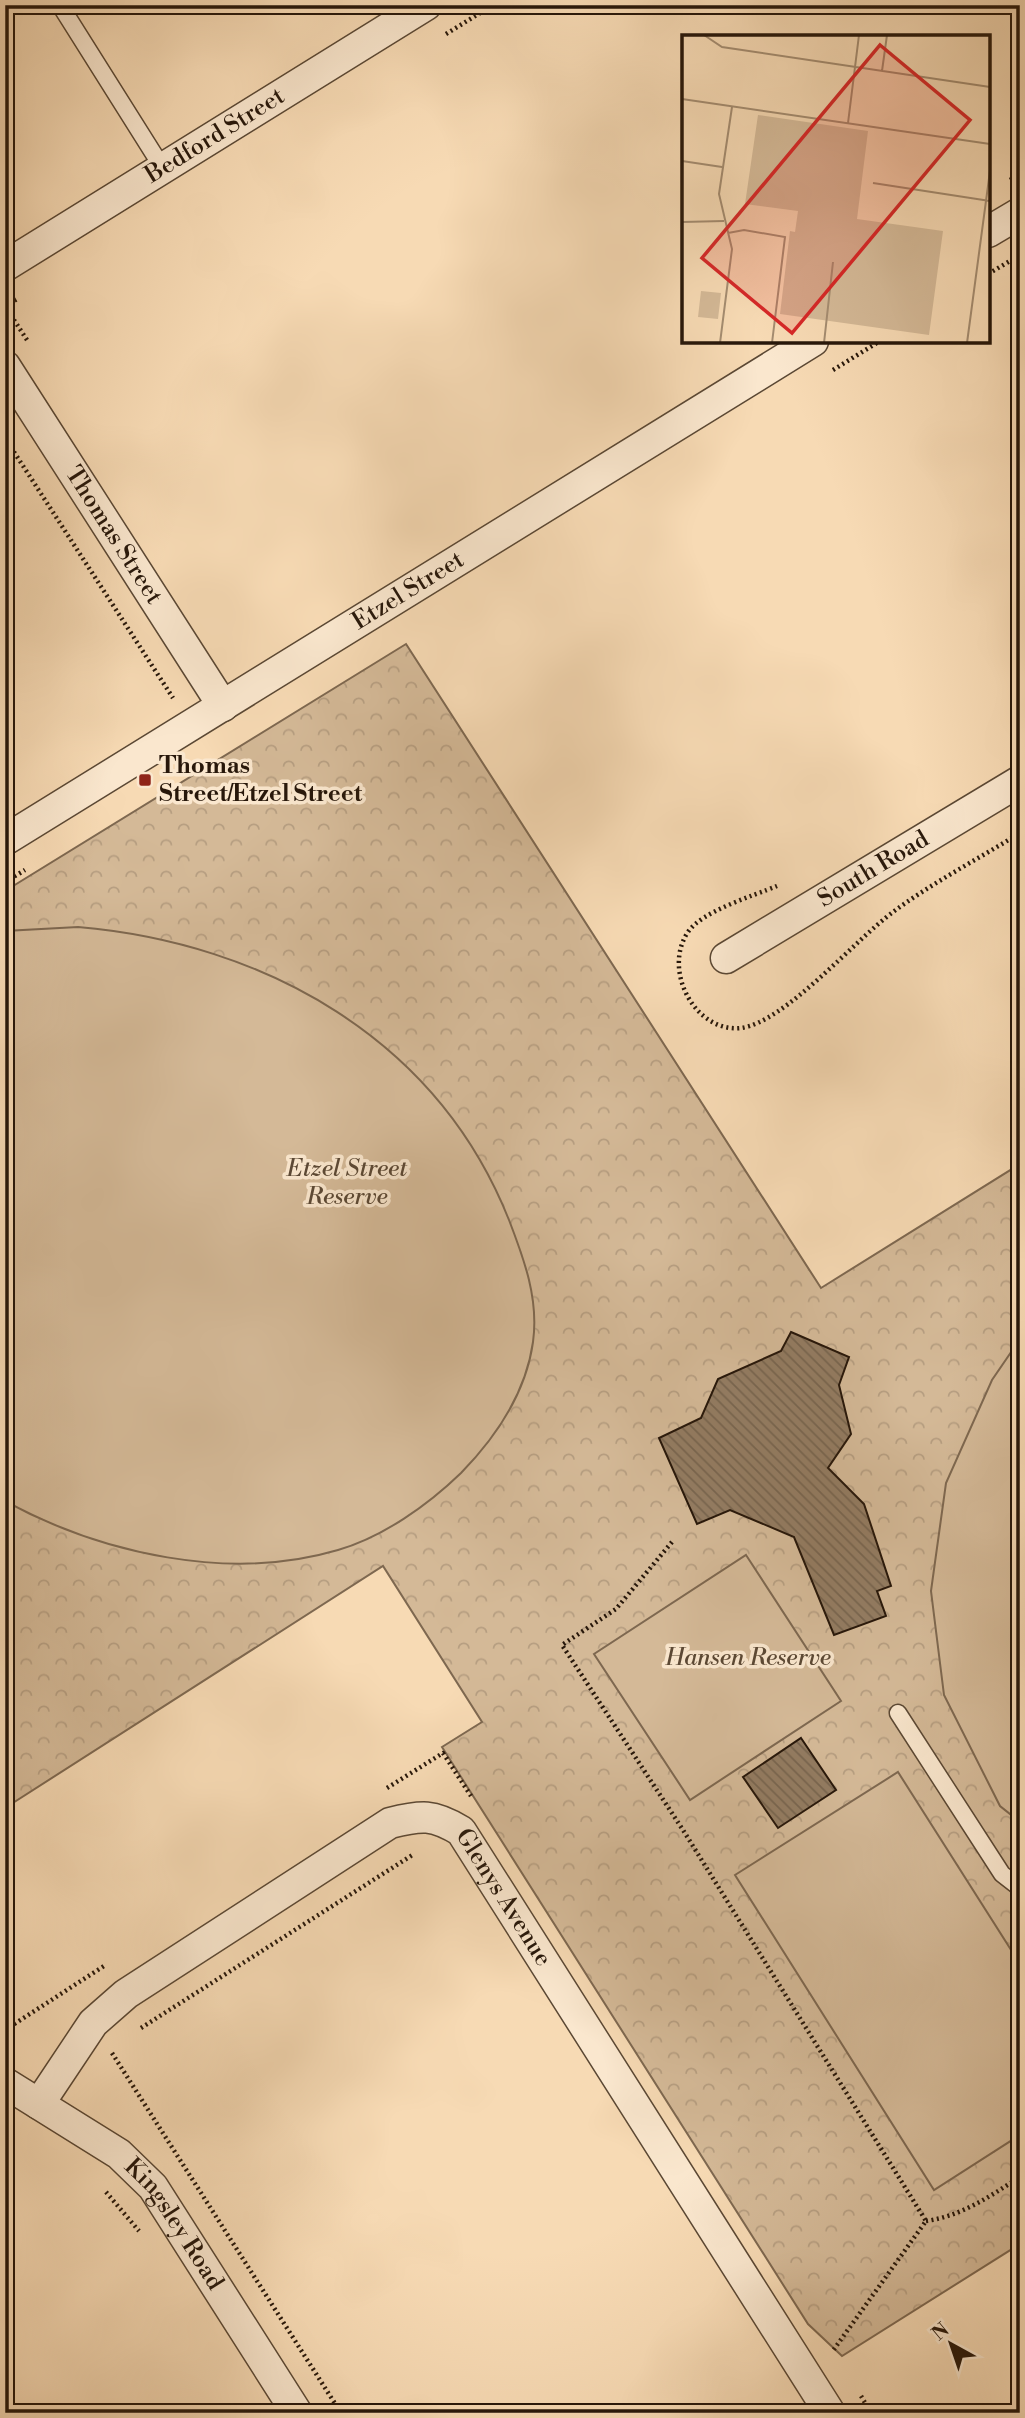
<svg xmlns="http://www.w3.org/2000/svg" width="1025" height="2418" font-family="'Libre Bodoni',serif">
<defs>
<pattern id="forest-crowns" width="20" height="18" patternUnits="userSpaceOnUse" patternTransform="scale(1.75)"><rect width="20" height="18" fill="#d4b997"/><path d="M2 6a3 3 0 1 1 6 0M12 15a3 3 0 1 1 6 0" fill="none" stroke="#b69e81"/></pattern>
<pattern id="building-back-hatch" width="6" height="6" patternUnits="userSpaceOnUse" patternTransform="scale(1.75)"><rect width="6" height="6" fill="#937c62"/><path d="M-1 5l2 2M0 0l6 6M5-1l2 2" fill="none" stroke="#78654f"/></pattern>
</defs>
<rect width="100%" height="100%" fill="#f7dab4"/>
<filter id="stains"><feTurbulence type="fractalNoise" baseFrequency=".00286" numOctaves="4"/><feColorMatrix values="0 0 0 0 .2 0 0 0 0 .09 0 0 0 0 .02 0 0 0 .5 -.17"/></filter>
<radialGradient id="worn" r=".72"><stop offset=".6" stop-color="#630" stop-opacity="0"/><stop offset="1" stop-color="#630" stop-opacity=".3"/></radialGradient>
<path fill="url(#forest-crowns)" stroke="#7e6850" stroke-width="2" d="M406 644 821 1288 1020 1164V2244L842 2356 808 2324 442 1747 482 1722 383 1566 5 1808V891Z"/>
<path fill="#d4b997" stroke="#7e6850" stroke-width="2" d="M78 927C265 943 437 1039 509 1220 524 1259 539 1299 533 1342 526 1393 496 1437 461 1473 428 1505 383 1537 338 1550 230 1582 102 1554 5 1501V931Z
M1020 1339V1822L1000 1806 944 1695 931 1591 946 1483 992 1380Z
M746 1555 841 1701 690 1800 594 1654Z
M898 1772 1020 1964V2135L934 2190 735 1875Z"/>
<path fill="url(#building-back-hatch)" stroke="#27170a" stroke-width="2" d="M791 1332 849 1357 839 1385 851 1434 828 1468 864 1504 891 1586 877 1591 886 1616 834 1635 794 1537 730 1510 697 1524 659 1438 701 1418 718 1379 781 1351Z
M801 1738 836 1790 778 1828 743 1777Z"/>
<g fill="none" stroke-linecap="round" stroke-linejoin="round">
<defs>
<path id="service" d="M60 5 162 167
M898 1713 1002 1874 1020 1888"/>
<g id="minor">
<path d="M988 232 1020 213"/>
<path id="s1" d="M5 266 426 5"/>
<path id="s2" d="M5 366 223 706"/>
<path id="s3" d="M5 840 813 341"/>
<path id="s4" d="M726 958 1020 781"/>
<path id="s5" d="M5 2083 119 2154 153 2187 297 2413"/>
<path id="s6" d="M39 2104 93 2023 126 1994 390 1823C422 1815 433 1814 461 1831L830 2413"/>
</g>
</defs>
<use href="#service" stroke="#5b4834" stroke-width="19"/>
<use href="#minor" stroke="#5b4834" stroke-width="33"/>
<path stroke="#27170a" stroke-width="4.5" stroke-dasharray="2 3.5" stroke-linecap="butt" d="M446 34 493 5
M1010 180 1020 174
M988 274 1010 261
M5 306 19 298
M5 306 27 340
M833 370 880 341
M5 438 173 698
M5 882 25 870
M777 886C753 896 702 911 688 932 662 970 695 1033 741 1028 785 1022 855 940 893 912 932 883 978 859 1020 833
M672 1542 616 1609 562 1645 683 1830 926 2221 832 2352
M387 1788 443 1753 471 1796
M141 2028 414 1854
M5 2030 104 1966
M112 2053 341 2413
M106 2192 139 2231
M926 2221C962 2216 990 2196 1020 2177
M861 2396 871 2413"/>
<use href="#service" stroke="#fae7ce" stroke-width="16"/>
<use href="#minor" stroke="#fae7ce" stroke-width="30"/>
</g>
<rect fill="#8f2418" stroke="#fae7ce" stroke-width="2.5" x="138" y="773" width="14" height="14" rx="3.5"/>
<g text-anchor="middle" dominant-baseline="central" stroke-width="7" stroke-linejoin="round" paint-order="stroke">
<g font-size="24" fill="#27170a" stroke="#fae7ce">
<text stroke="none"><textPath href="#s1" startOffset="247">Bedford Street</textPath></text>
<text stroke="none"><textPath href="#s2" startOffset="201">Thomas Street</textPath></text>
<text stroke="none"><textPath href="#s3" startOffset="474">Etzel Street</textPath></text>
<text stroke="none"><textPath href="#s4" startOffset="172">South Road</textPath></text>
<text stroke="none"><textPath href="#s6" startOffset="609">Glenys Avenue</textPath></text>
<text stroke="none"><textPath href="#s5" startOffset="224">Kingsley Road</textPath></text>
</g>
<g font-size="24" font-weight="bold" fill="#27170a" stroke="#fae7ce" text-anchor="start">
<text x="159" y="766">Thomas<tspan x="159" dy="28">Street/Etzel Street</tspan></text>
</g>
<g font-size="24" font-style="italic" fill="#5b4834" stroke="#fae7ce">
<text x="347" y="1169">Etzel Street<tspan x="347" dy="28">Reserve</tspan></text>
<text x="748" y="1658">Hansen Reserve</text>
</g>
</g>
<g transform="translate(682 35)">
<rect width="308" height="308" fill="#f7dab4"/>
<path d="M76 80 186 96 175 184 261 196 247 300 98 279 108 196 113 197 116 176 63 169ZM19 256 39 258 36 284 16 282Z" fill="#d4b997"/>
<path d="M108 88 134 95 153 122V156L136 173 106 166 90 147 84 122 82 128 75 126 79 110 85 111 95 94ZM126 210a11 11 0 1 1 22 0a11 11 0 1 1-22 0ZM198 200 236 211 249 233 243 261 232 271 206 282 176 277 164 269 153 243 163 218ZM124 229 146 232 141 274 119 271Z" fill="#d4b997"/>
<path fill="none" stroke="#a48c70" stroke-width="2" d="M22 0 40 12 308 52M200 36 205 0M0 64 308 109M166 88 177 0M0 126 40 132M191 148 308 166M0 187 42 186M46 198 62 195 103 202 90 308M38 308 50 214 37 159 50 72M142 308 151 227M285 308 308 136"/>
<path fill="#d62828" fill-opacity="0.15" stroke="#d62828" stroke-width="3.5" d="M198 10 288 85 110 298 20 223Z"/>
<rect width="308" height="308" fill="none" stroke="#27170a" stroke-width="3.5"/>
</g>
<rect width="1025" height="2418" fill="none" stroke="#f7dab4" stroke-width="28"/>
<rect x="7" y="7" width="1011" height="2404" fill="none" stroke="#27170a" stroke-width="3.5"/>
<rect x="14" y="14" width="997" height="2390" fill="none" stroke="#27170a" stroke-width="2"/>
<g transform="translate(951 2344) rotate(320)" stroke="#fae7ce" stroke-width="5" paint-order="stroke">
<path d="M0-5L12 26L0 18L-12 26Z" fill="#27170a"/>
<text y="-10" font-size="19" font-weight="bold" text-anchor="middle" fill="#27170a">N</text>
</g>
<rect width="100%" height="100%" filter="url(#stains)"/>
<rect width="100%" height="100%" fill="url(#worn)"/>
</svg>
